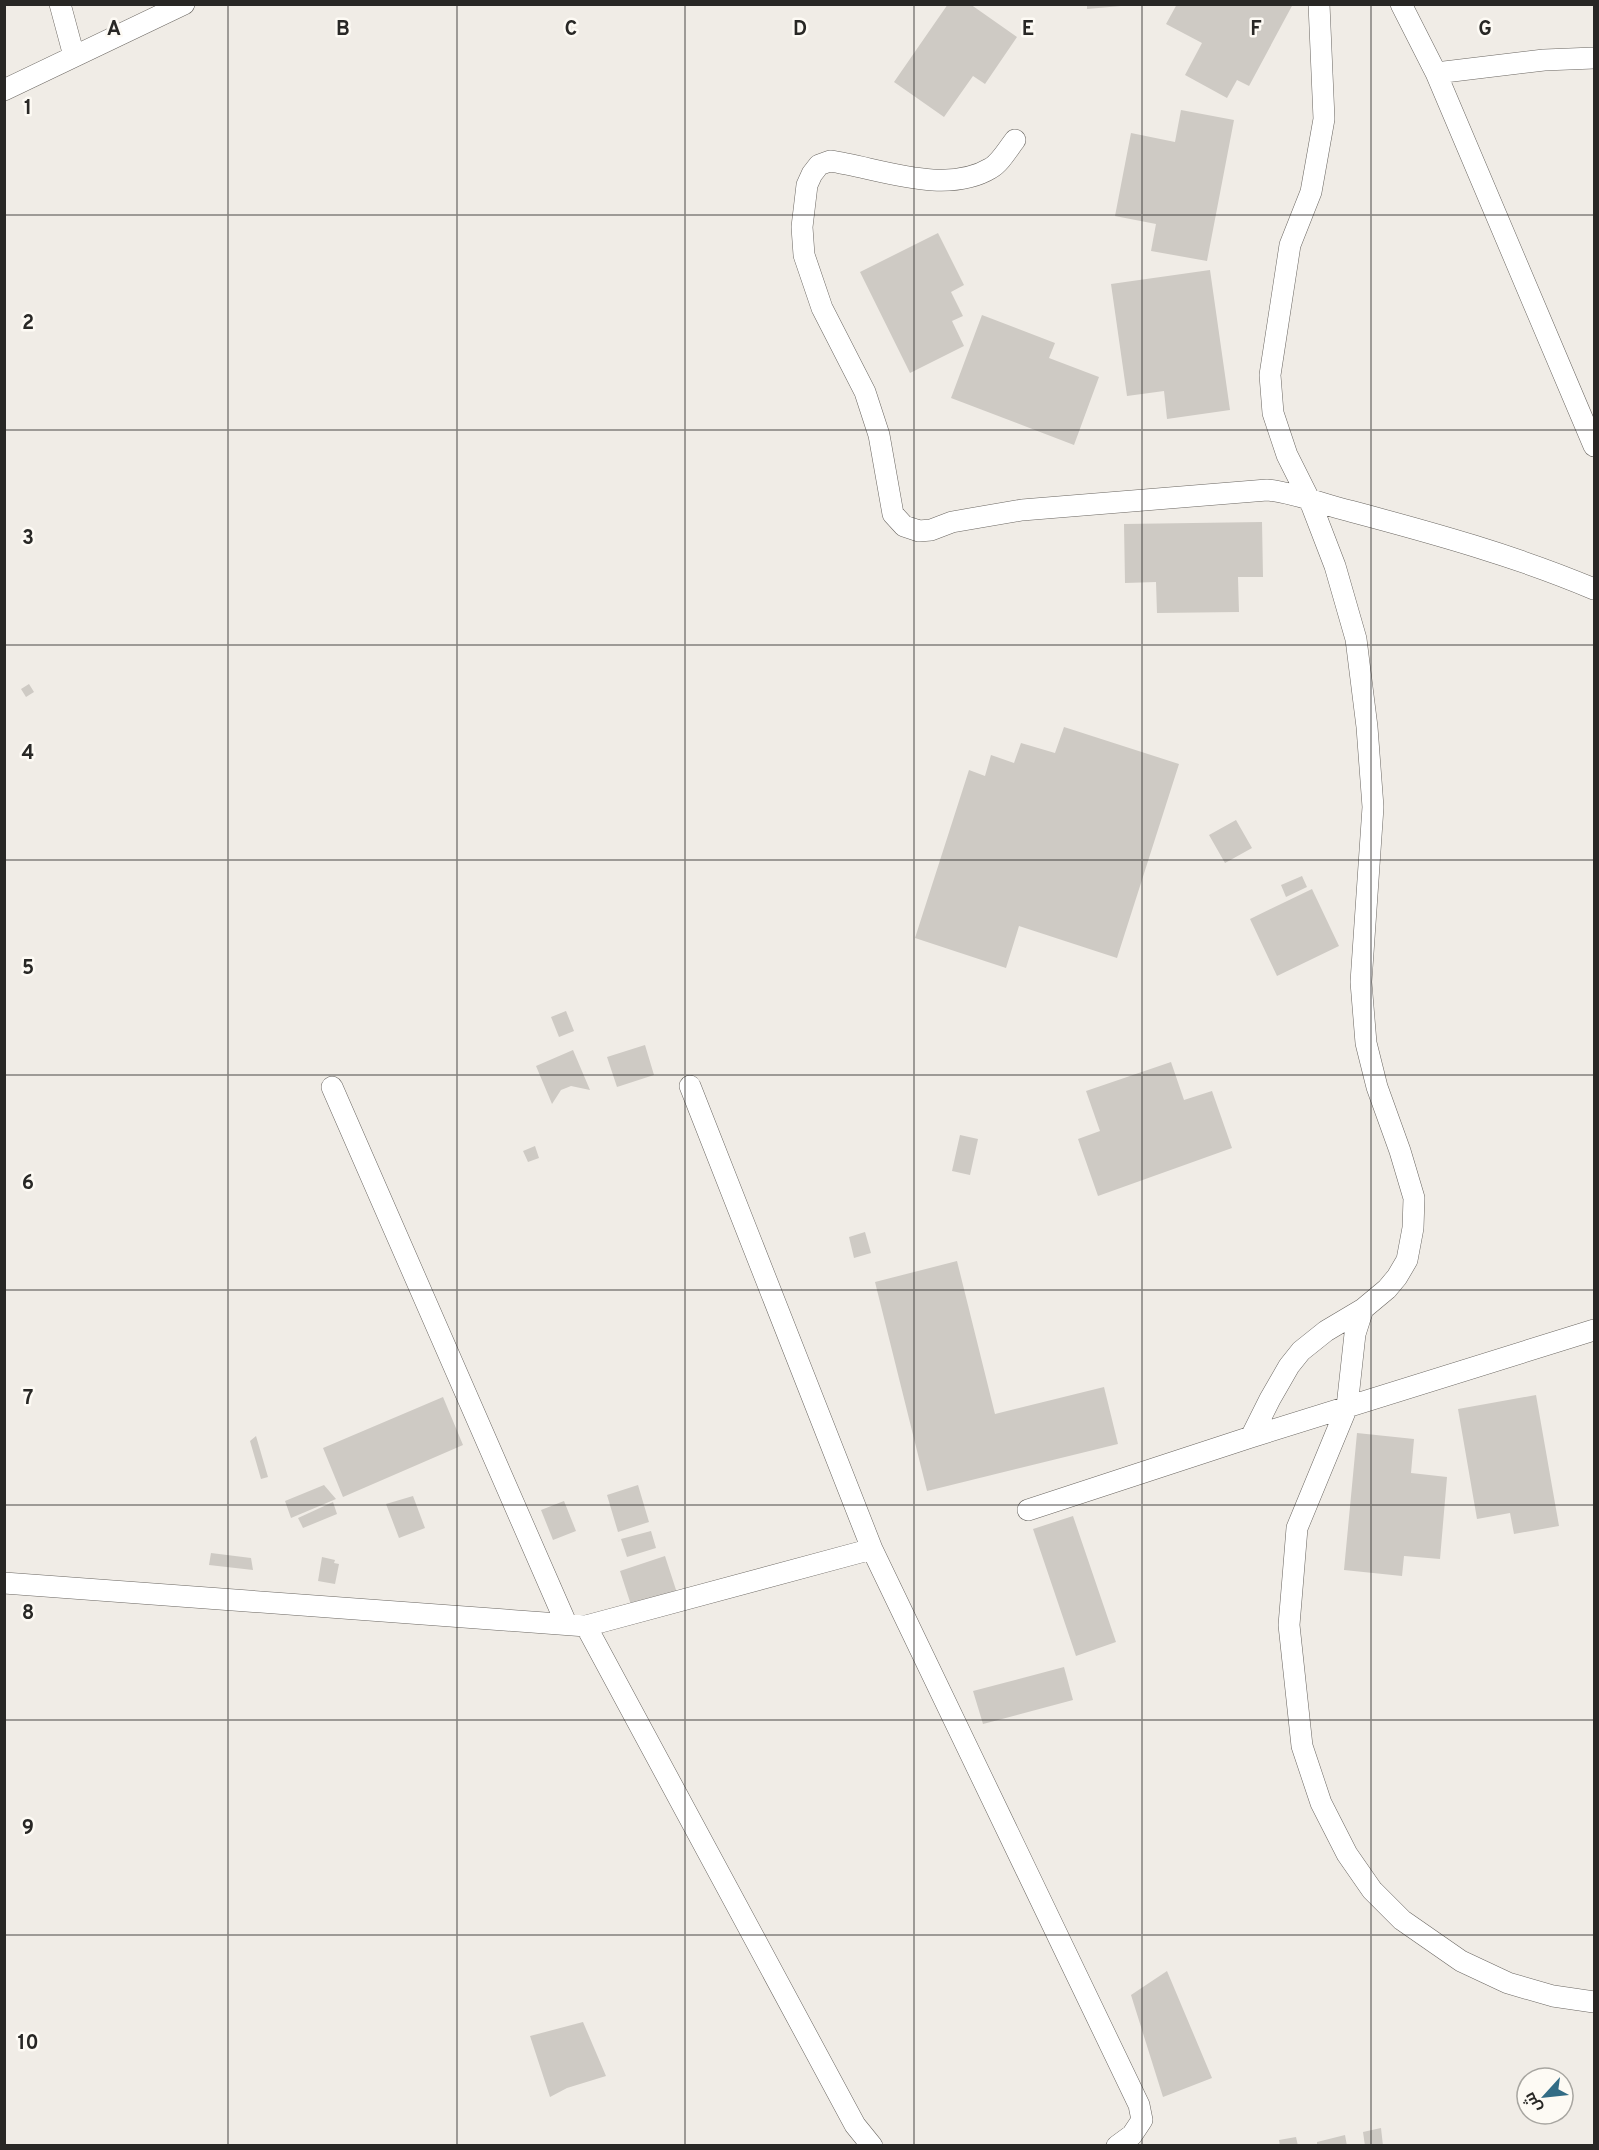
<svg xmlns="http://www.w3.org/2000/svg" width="1599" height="2150" font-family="Overpass,Cairo,sans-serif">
<rect width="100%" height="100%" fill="#f0ece6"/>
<path fill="#cecac4" d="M948 4H970L1017 37 985 84 973 76 944 117 894 82Z
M1087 4H1121V6L1087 9Z
M1177 4H1293L1249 86 1237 80 1227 98 1185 75 1202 43 1166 24Z
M1181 110 1234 120 1207 261 1151 251 1156 224 1115 216 1131 133 1175 142Z
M938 233 964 285 951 292 963 316 952 321 964 346 910 373 860 272Z
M1210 270 1230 410 1167 419 1164 391 1127 396 1111 284Z
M982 315 1055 343 1049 358 1099 377 1074 445 951 398Z
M1262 522 1263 577H1238L1239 612 1157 613 1156 582 1125 583 1124 524Z
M29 684 34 692 26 697 21 689Z
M1064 727 1179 764 1117 958 1019 926 1006 968 915 938 969 770 985 776 991 755 1014 763 1021 743 1055 753Z
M1236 820 1252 848 1225 863 1209 835Z
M1302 876 1307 887 1286 897 1281 885Z
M1312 889 1339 946 1277 976 1250 919Z
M566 1011 574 1031 559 1037 551 1017Z
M645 1045 654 1075 617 1087 607 1057Z
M573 1050 590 1090 571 1086 561 1090 552 1104 536 1066Z
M1171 1062 1184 1100 1212 1091 1232 1148 1098 1196 1078 1139 1100 1131 1086 1091Z
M960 1135 978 1139 970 1175 952 1171Z
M535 1146 539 1158 528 1162 523 1151Z
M865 1232 871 1253 854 1258 849 1237Z
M957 1261 995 1414 1104 1387 1118 1444 927 1491 875 1282Z
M1536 1395 1559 1526 1514 1534 1510 1513 1477 1519 1458 1409Z
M443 1397 463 1445 343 1497 323 1448Z
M1357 1433 1414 1439 1411 1473 1447 1477 1440 1559 1404 1556 1402 1576 1344 1570Z
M256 1436 268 1477 261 1479 250 1441Z
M324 1485 336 1499 291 1518 285 1501Z
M638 1485 649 1522 618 1532 607 1495Z
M413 1496 425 1528 399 1538 386 1504Z
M564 1501 576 1531 553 1540 541 1510Z
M333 1502 337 1514 303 1528 298 1518Z
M1073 1516 1116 1642 1076 1656 1033 1529Z
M651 1531 656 1548 627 1557 621 1539Z
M211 1553 251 1558 253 1570 209 1565Z
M665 1556 677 1593 632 1608 620 1571Z
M322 1557 335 1560 334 1563 339 1564 335 1584 318 1581Z
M1064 1667 1073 1700 983 1724 973 1691Z
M1167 1971 1212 2078 1163 2097 1131 1995Z
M583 2022 606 2076 567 2088 550 2097 530 2036Z
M1381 2128 1383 2146H1365L1363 2132Z
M1345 2135 1347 2146H1317V2142Z
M1296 2137 1298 2146H1280L1279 2140Z"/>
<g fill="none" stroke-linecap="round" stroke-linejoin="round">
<defs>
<path id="minor" d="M60 4 74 56
M1401 4 1436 73 1594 446
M1436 73 1544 60 1594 58
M4 90 184 4
M1015 140C1008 149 1000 163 991 168 945 196 879 168 830 161L819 165 812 174 807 185 802 227 804 255 822 308 865 392 879 435 893 514 904 526 919 531 931 530 952 522 1022 510 1267 490C1293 492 1324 505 1350 511 1433 533 1516 556 1594 589
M332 1087 566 1623
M1363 1309 1355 1334 1347 1407 1297 1528 1293 1577 1289 1625 1302 1746 1321 1803 1347 1854 1372 1890 1402 1920 1461 1961 1508 1983 1553 1996 1594 2002
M1251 1437 1270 1399 1289 1366 1301 1351 1326 1331 1363 1309 1387 1289 1397 1277 1407 1260 1413 1228 1414 1198 1400 1151 1377 1087 1366 1043 1361 982 1373 807 1367 727 1356 639 1335 566 1310 501 1287 455 1273 413 1270 375 1290 245 1311 192 1324 119 1319 4
M1028 1510 1251 1437 1594 1330
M872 1549 1139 2105 1142 2120 1132 2135 1117 2146
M4 1583 586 1626 872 1549 690 1086
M586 1626 855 2125 872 2146"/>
</defs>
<use href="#minor" stroke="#6a6661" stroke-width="22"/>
<use href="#minor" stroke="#fff" stroke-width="21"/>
</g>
<path fill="none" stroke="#282725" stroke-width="1.5" stroke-opacity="0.55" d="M228 4V2146M457 4V2146M685 4V2146M914 4V2146M1142 4V2146M1371 4V2146M4 215H1594M4 430H1594M4 645H1594M4 860H1594M4 1075H1594M4 1290H1594M4 1505H1594M4 1720H1594M4 1935H1594"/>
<g font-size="20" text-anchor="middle" font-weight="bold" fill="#282725" stroke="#fdfaf4" stroke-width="5" stroke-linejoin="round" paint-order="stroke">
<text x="114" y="35">A</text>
<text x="343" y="35">B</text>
<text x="571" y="35">C</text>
<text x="800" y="35">D</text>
<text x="1028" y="35">E</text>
<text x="1256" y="35">F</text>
<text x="1485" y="35">G</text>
<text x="28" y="114">1</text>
<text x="28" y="329">2</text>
<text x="28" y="544">3</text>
<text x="28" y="759">4</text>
<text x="28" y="974">5</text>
<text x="28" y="1189">6</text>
<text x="28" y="1404">7</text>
<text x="28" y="1619">8</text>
<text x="28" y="1834">9</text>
<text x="28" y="2049">10</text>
</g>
<rect width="1599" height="2150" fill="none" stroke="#282725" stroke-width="12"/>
<g transform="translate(1545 2096) rotate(243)"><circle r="28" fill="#fdfaf4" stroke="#a8a6a1" stroke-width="1.5"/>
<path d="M0-4.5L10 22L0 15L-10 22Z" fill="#326c85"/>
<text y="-9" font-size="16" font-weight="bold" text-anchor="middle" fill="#282725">ش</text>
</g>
</svg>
